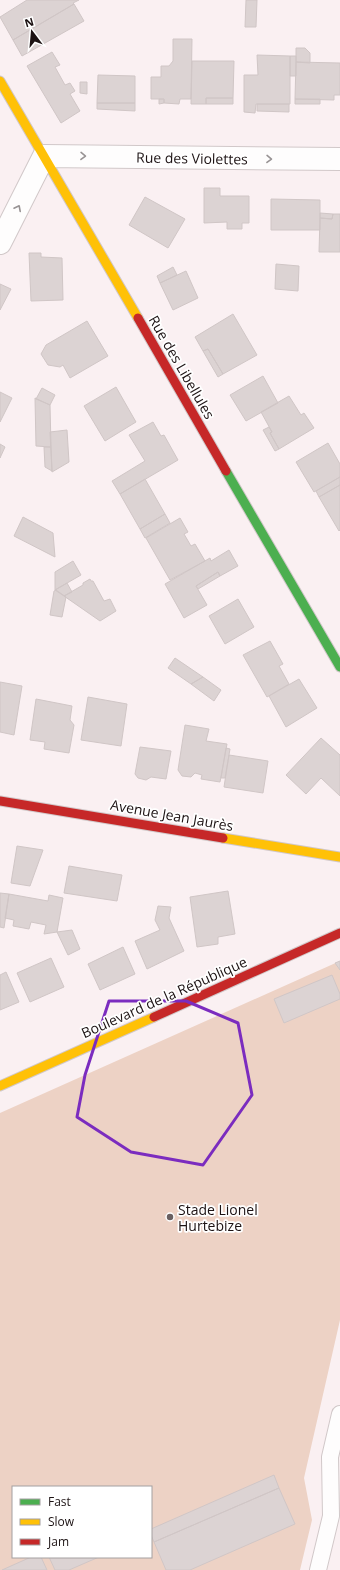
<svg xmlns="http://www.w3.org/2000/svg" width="340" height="1570" font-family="'Open Sans',sans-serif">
<rect width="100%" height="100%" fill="#faf0f2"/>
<path fill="#edd2c5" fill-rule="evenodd" d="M340 961V1320L304 1478 312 1520 300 1570H0V1113ZM13 1487H151V1557H13Z"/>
<path fill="#dcd3d3" stroke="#d0c6c6" d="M27 0H79L73 3 74 4 13 40 0 17Z
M246 0H257L256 27H245Z
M74 4 84 21 22 56 13 40Z
M173 39H192L191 99H180L179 104 164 103V99H151V77H161V66H169L173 61Z
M296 48H305L310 53V63L296 62Z
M52 52 60 65 55 67 65 85 70 83 75 91 70 94 80 111 61 123 27 66Z
M257 55 290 56V104H256L255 113 244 112V75H258Z
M290 56H296V76H290Z
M192 61H234L233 98H206V104H191Z
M296 62 340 63V95H334V100L295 99Z
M98 75 135 76V103H97Z
M80 82H87V94L80 93Z
M206 98H233V104H206Z
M159 99H164V103L159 104Z
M295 99H320V104H295Z
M97 103H135V111L97 109Z
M257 104H289V112L257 111Z
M204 188H220V196H249V223H242V229H227V222L204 223Z
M145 197 185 219 168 248 129 225Z
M271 199 320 200V230H271Z
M320 213 333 214 332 219 320 218Z
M333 214H340V252H319L320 218 332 219Z
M29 253H41V257L62 258 63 300 31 301Z
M276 264 299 266 298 291 275 289Z
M173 267 177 275 160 283 157 276Z
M186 271 198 298 173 310 160 283Z
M0 284 11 289 0 310Z
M233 314 257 355 223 374 208 349 203 351 195 337Z
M87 321 108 356 70 378 63 365 60 367 48 365 41 354 46 345Z
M208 349 223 374 218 377 203 351Z
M263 376 278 403 246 421 230 395Z
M116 387 136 422 105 441 84 406Z
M42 388 55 395 50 405 36 399Z
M0 392 12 398 0 422Z
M289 396 301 415 304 413 314 428 279 449 270 433 272 432 261 412Z
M35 398 50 405 51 447 36 446Z
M153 422 161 436 164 435 178 460 120 494 112 481 145 461 129 435Z
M269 427 272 432 270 433 279 449 275 451 263 430Z
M67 430 69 462 52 472 50 432Z
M328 443 340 464V477L314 492 296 462Z
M0 444 5 447 0 458Z
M44 447H51L52 471 45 467Z
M340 477V485L319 497 316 491Z
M145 479 165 514 140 529 120 494Z
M340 485V530L339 531 319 497Z
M165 514 170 523 145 538 140 529Z
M23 517 53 533 55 557 14 536Z
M180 518 188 532 184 534 191 546 195 544 205 561 170 580 146 538Z
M229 550 238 566 220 576 218 572 196 586 207 605 184 618 165 584 210 558 211 561Z
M73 561 81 575 55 590V572Z
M218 572 220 576 198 589 196 586Z
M90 579 91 581H93L104 601 110 599 116 611 100 621 64 596 83 585V583Z
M67 583 72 592 64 596 55 590Z
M56 590 66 597 62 617 50 615 54 591Z
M238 599 254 627 225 644 209 616Z
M270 641 283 664 279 666 289 684 267 697 243 655Z
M175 658 203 677 191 684 168 668Z
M203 677 221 690 214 701 191 684Z
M299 679 317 708 286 727 269 696Z
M0 682 22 686 14 735 0 732Z
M88 697 127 704 121 746 81 740Z
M36 699 72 706 70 720 74 725 69 753 44 749 45 742 30 740Z
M185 725 209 729 206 741 227 744 220 782 201 779 202 775 195 773 191 777 182 776 178 770Z
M321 738 340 755V796L321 778 306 794 286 775Z
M140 747 171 751 166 779 151 777 146 780 138 778 135 774Z
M226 748 230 749 225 778H221Z
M229 755 268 761 263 793 224 787Z
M17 846 43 850 30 886 11 883Z
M69 866 122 875 117 901 64 893Z
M228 891 235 934 218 937V944L197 947 190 897Z
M0 893 9 894 4 928 0 927Z
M9 894 48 901 49 895 63 898 57 932 44 934 46 925 31 922 29 929 13 926 14 920 5 918Z
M158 906 171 907 169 918 184 951 147 969 135 941 160 930 155 920Z
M72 930 80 949 68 955 57 932Z
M123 947 135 974 100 990 88 964Z
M51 958 64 987 30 1002 17 973Z
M340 961V970L335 963Z
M6 972 19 1002 0 1010V975Z
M332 975 340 994V999L284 1023 274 999Z
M274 1475 279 1488 154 1542 151 1535V1529Z
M279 1488 295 1524 190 1570H166L154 1542Z
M31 1557H41L47 1570H2Z
M49 1557H99L69 1570H55Z"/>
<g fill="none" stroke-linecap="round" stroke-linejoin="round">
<defs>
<path id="lane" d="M318 1570 331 1516 330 1457 340 1414"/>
<path id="street" d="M0 243 44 156 340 159"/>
<path id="fast" d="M226 471 340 667"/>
<path id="slow" d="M0 81 138 318
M223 838 340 857
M0 1086 154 1017"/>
<path id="jam" d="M138 318 226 471
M0 801 223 838
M154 1017 340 933"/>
</defs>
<use href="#lane" stroke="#d1c8c9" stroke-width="18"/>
<use href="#street" stroke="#d1c8c9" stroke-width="24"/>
<use href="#fast" stroke="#d1c8c9" stroke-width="11"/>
<use href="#slow" stroke="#d1c8c9" stroke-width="11"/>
<use href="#jam" stroke="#d1c8c9" stroke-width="11"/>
<use href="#lane" stroke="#fefdfd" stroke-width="16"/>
<use href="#street" stroke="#fefdfd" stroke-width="22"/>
<use href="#fast" stroke="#4caf50" stroke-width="9"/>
<use href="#slow" stroke="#ffc107" stroke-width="9"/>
<use href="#jam" stroke="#c62828" stroke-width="9"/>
</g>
<defs><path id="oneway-chevron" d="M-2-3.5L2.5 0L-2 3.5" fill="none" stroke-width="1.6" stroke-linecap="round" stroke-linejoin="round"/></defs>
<g stroke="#989394">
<use href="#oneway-chevron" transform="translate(83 156) rotate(1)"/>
<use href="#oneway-chevron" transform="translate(269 159) rotate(1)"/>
<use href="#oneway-chevron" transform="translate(18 208) rotate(-63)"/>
</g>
<path fill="none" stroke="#7b2cbf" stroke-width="3" stroke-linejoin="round" d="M109 1001H186L238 1023 252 1095 203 1165 131 1152 77 1117 85 1075Z"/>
<circle fill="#6a6061" stroke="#fff" stroke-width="1.5" cx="170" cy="1217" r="4"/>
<g text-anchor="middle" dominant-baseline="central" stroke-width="3.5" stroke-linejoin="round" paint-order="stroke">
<g font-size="14" fill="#1c1213" stroke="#fff">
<text transform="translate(192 158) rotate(1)">Rue des Violettes</text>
<text transform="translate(182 367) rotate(60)">Rue des Libellules</text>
<text transform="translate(172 815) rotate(10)">Avenue Jean Jaurès</text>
<text transform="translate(164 997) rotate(-24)">Boulevard de la République</text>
</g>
<g font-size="14" fill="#1c1213" stroke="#fff" text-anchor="start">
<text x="178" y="1209">Stade Lionel<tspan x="178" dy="16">Hurtebize</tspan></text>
</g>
</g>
<rect x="12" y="1486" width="140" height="72" fill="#ffffff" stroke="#a4a0a1"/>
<rect x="20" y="1499" width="20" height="6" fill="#4caf50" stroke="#a4a0a1"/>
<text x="48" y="1506" font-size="12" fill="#1c1213">Fast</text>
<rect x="20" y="1519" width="20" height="6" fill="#ffc107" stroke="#a4a0a1"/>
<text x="48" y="1526" font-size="12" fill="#1c1213">Slow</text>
<rect x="20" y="1539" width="20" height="6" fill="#c62828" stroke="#a4a0a1"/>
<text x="48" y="1546" font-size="12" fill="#1c1213">Jam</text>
<g transform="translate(32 32) rotate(344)" stroke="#ffffff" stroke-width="3" paint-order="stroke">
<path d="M0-3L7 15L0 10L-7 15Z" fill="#1c1213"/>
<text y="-6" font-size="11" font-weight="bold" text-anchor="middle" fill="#1c1213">N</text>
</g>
</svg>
